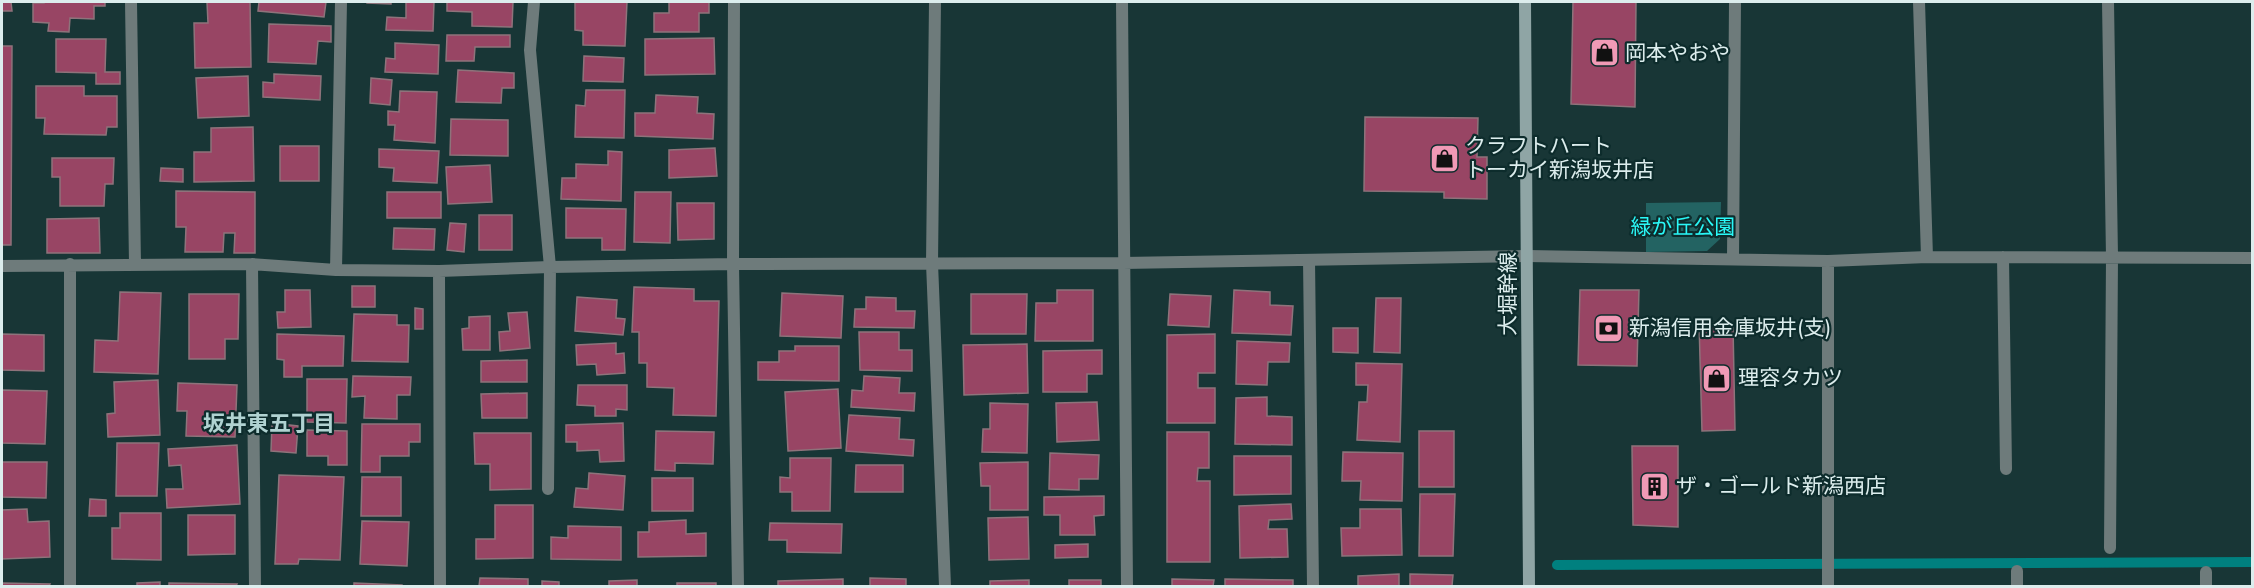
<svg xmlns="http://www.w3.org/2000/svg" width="2254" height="588" font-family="'Nunito Sans','Noto Sans JP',sans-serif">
<rect width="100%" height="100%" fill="#183636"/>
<path fill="#236362" d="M1721 202 1720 239 1707 251 1646 252V203Z"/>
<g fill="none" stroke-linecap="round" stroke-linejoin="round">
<path stroke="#00807f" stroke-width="10" d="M1557 565 2252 562"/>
</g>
<path fill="#984564" stroke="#8e737b" stroke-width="1.5" d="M2 2H11L12 11H2Z
M44 2H105V6H94V19L70 18 69 32 48 31 49 23 33 22V3H44Z
M207 2H250L251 67 195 68 194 23H208Z
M259 2H326L324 17 258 11Z
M367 2H391V4L367 3Z
M406 2H434L433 31 386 30 387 17 406 18Z
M447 2H513L512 27 472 26V12L447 11Z
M575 2H627L625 46 583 45V31L575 30Z
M653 2H709V13H699V32H654V13H669V2Z
M1573 2H1636L1635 107 1571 104Z
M269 24 331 26V42L318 41 316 64 268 62Z
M447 35H510V47H475L474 61H446Z
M714 38 715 74 645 75V39Z
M56 39H106L105 72H120V84H96V73L56 72Z
M395 43 439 45 438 74 385 72 386 58 395 59Z
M2 46H12L11 245H2Z
M584 56 624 58 623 82 583 81Z
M458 70 514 73V88H502L501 103 456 102Z
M274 74 321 76 320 100 263 97V82L274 83Z
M248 76 249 116 198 118 196 78Z
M371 78 392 80 390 105 370 103Z
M36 86H84V96H117V127H107L106 135 44 134 45 118H36Z
M586 90H625L624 138 575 137 576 105 585 106Z
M400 91 437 92 435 143 394 140 395 125H388V111L399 112Z
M656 95 698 97 697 113 714 114 713 139 635 136V113H655Z
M1365 117 1478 118 1477 157H1487V199L1444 198V192L1364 191Z
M451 119 508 120V156L450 155Z
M253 127 254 181 194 182V152H211V128Z
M280 146H319V181H280Z
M715 148 717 176 669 178V150Z
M379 149 439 151 437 183 393 181 394 168 379 167Z
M608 151 622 152 621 201 561 199 562 178H576V164L608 165Z
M52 158H114L113 184H105L104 206H60V177H52Z
M490 165 492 202 448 204 446 167Z
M161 168 183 169V182L160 181Z
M176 191 255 192V253H234L235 233H224L223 252H185L186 227H176Z
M387 192H441V218H387Z
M635 192H671L670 243 634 242Z
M677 203H714V239L678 240Z
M566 208 626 209 625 250H602V238H566Z
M479 215H512V250H479Z
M99 218 100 253H47V219Z
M450 223 466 224 464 252 447 250Z
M394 228 435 229 434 250 393 249Z
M352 286H375V307H352Z
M634 287 694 289V301H719L716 416 673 415 674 388 647 387V363H639V332H632Z
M285 290H310L311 327 278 328 277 312H285Z
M1057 290H1093V341H1035L1036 303H1057Z
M1234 290 1270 292V305L1293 306 1291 335 1232 333Z
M1580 290H1639L1637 366 1578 365Z
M120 292 161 293 158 374 94 372 95 340 118 341Z
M782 293 843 296 841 338 780 336Z
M189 294H239L238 339H225V359H189Z
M971 294H1027L1026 334H971Z
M1170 294 1211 296 1209 327 1168 325Z
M577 297 617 300 616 318 625 319 623 335 575 331Z
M866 297 896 298V311H915L914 328 854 327 855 309H866Z
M1376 298H1401L1400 353 1374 352Z
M415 308 423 309V329H415Z
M527 312 530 348 500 351 499 332 510 331 508 313Z
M354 314 397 315V325H409L408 362 352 361Z
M490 316V350H463L462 329 469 328V317Z
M1699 322 1733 325 1735 430 1702 431Z
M1333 328H1358V353L1333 352Z
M859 332H899V350H912V371L860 370Z
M2 334 44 335V371L2 370Z
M277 334 344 336 343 366H302V377H284V360L277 359Z
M1215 334V373H1198V388H1215V423H1167V335Z
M1237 341 1290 343 1289 362H1268L1267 385 1236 384Z
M616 343V354L624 353 625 373 597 375 596 364 577 365 576 345Z
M1027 344 1028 393 964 395 963 345Z
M795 346H839V381L758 380V362H779V351H795Z
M1102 350V374H1087V392H1043V351Z
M527 360V382H481V361Z
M1356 363 1402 364 1400 442 1357 440 1359 402H1367L1368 385H1356Z
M353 376 411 377 410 395H397V419L364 418 365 396 352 397Z
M864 376 900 378 899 393H915L914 411 851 407 852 390 863 391Z
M307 379H347L346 423 307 422Z
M158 380 160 435 108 437 107 414 115 413 114 382Z
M178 383 237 385 235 437 186 436 187 411H177Z
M578 385H627V410L616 409V416H595V406L577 405Z
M838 389 841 448 788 451 785 392Z
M2 390 47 391 45 444 2 443Z
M527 393V418H482L481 394Z
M1267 397V416L1292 417V445L1235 444 1236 398Z
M1097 402 1099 440 1057 442 1056 403Z
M990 403 1028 404 1027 453 982 452 983 429H990Z
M849 415 900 418 899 439 914 440 913 456 846 451Z
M272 423 298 426 296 453 271 451Z
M623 423 624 461 600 462 599 450 577 451V442H566V425Z
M362 424H420V442H409V456H380V472H361Z
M307 430 347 431V465H328V456H307Z
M656 431 714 432 713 464 675 463V471L655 470Z
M1419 431H1454V487H1419Z
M1167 432H1209V468H1198L1197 481H1210V562H1167Z
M474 433H531V489L490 490V464H475Z
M117 443H159L157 496H116Z
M237 445 240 504 167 508 166 489H183L181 465 169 466 168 449Z
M1632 446H1678V527L1633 525Z
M1343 452 1403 453 1402 501 1360 500 1361 481H1342Z
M1050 453 1099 455 1098 479H1079V490L1049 489Z
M1234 456H1291V494L1234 495Z
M790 458H831L830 511H792V492H780V477L790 478Z
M2 462H47L46 498 2 497Z
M1028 462V510H990V486H981L980 463Z
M856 465H903V492H855Z
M589 473 625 476 623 510 574 507 576 488 588 489Z
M279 475 344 477 340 560 299 559 298 564H275Z
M362 477H401V516H361Z
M652 478H693V511H652Z
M1420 494H1455L1453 556H1419Z
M1104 496V515L1094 516 1095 535H1060V515H1044V497Z
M90 499 106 500V516H89Z
M1291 504 1292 519 1269 520 1268 529H1287L1288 557 1240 558 1239 506Z
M495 505H533V558L476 559V539H495Z
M27 509 28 522 49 521 50 557 2 559V510Z
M1360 509H1401L1402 555 1342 556 1341 528H1360Z
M120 513H161V560L112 559V528H120Z
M188 515H235V554L188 555Z
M1028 517 1029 559 989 560 988 518Z
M686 520V534L706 533V556L638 557V532H649V522Z
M362 521 409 522 407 566 360 564Z
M770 523 842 524 841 553 787 552V540H769Z
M568 526 621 527V560L551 559V537L568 538Z
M1088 544V557L1055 558V545Z
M1399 574V586H1358V576Z
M1410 574 1453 575 1452 586H1410Z
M480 578 528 579V586H479Z
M870 578 906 579V586H870Z
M843 579V586H778V581Z
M1172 579 1214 580 1213 586H1172Z
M1225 579 1293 580V586H1225Z
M637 580V586H609V581Z
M1029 580V586H990V581Z
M1069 580H1101V586H1069Z
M542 581 559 582V586H542Z
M160 582V586H137V583Z
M2 583 50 584 49 586H2Z
M169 583 237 584 236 586H169Z
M354 583 402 585V586H354Z
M677 583H716V586H677Z"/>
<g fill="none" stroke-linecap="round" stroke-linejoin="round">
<path stroke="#6e7b7b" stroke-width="12" d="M131 2 135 264
M534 2 530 50 550 267 548 489
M734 2 733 264 738 586
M935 2 932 263 945 586
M1122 2 1127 586
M1919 2 1927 257
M2108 2 2112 257 2110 548
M2003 257 2006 469
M1733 259 1735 2
M1309 260 1313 586
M70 264V586
M252 264 255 586
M2 266 252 264 336 270 439 271 550 267 733 264 1123 263 1527 256 1828 261 1927 257 2252 258
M336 270 341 2
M439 271 440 586
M2017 571V586
M2206 572V586
M1828 586V261"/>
<path stroke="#8fa5a5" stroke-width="12" d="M1525 2 1529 586"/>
</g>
<defs>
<symbol id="shop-square" viewBox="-11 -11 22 22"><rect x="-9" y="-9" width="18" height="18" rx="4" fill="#f09ab6" stroke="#0d2c2c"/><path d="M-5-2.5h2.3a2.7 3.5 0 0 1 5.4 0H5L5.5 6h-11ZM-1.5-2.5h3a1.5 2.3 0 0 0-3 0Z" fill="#111"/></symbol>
<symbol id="bank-square" viewBox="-11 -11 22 22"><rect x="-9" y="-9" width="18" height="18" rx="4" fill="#f09ab6" stroke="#0d2c2c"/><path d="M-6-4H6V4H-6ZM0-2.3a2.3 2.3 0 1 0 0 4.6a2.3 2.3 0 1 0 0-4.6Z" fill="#111"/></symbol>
<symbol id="building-square" viewBox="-11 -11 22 22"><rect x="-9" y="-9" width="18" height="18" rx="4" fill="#f09ab6" stroke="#0d2c2c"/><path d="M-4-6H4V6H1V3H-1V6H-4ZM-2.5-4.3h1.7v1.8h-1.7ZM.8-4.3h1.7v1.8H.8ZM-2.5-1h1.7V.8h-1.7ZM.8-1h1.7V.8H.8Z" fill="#111"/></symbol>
</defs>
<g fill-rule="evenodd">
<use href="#shop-square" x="1588" y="36" width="33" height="33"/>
<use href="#shop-square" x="1428" y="142" width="33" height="33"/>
<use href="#bank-square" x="1592" y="312" width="33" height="33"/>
<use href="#shop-square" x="1700" y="362" width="33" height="33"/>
<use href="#building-square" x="1638" y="470" width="33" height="33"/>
</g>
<g text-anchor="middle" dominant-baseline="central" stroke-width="4.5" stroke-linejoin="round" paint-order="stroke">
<g font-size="21" fill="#dceded" stroke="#0d2c2c" text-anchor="start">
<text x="1625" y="53">岡本やおや</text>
<text x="1465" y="146">クラフトハート<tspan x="1465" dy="24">トーカイ新潟坂井店</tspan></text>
<text x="1629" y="328">新潟信用金庫坂井(支)</text>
<text x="1738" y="378">理容タカツ</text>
<text x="1676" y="486">ザ・ゴールド新潟西店</text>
</g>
<g font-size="21" fill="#2af7f6" stroke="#0d2c2c">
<text x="1683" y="227">緑が丘公園</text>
</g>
<g font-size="21" fill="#dceded" stroke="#0d2c2c">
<text transform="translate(1508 294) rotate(-90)">大堀幹線</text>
</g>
<g font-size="22" font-weight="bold" fill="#b0d2d1" stroke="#0d2c2c">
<text x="269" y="424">坂井東五丁目</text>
</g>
</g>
<rect width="2254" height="588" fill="none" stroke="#dceded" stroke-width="6"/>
</svg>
